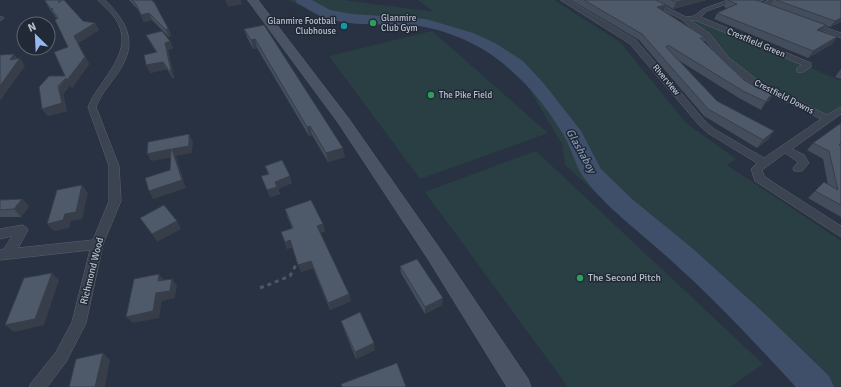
<svg xmlns="http://www.w3.org/2000/svg" width="841" height="387" font-family="Signika,sans-serif">
<rect width="100%" height="100%" fill="#283242"/>
<path fill="#2a3f43" d="M288 0H344L434 12 418 0H554L620 42 686 123 736 159 727 165 841 241V387H795L744 327 565 165 562 144 528 87 482 45 431 27 320 16Z
M683 18H696L841 81V110L828 119 757 84Z
M432 31 548 133 420 179 329 56Z
M536 151 763 364 730 387H568L425 192Z"/>
<g fill="none" stroke-linecap="round" stroke-linejoin="round">
<path fill="#3f4f6a" fill-rule="evenodd" d="M295 0H312L330 10 352 14 426 19 473 33 495 43 523 61 545 85 581 131 601 169 632 199 692 248 764 313 829 376 834 387H796C756 344 716 301 673 262 645 236 607 209 584 178 575 166 572 149 564 136 545 103 517 70 484 50 466 39 440 29 419 26 388 23 349 28 320 16 312 12 305 7 297 3Z"/>
<defs>
<path id="minor" d="M98 0H105C125 20 138 40 121 68 113 81 102 92 96 107L119 166 121 201 103 244 86 323 66 362 47 387H29L32 382 56 352 72 322 90 250 0 260V250L4 249 12 236 0 239V229L22 225 26 227 28 230 18 248 93 240 109 201V166L88 107C99 79 138 51 115 18 110 11 103 6 98 0Z
M561 0H569L636 40 705 121 714 129 764 158 821 119 754 86 723 62 704 38 681 19 644 0H652L686 17 694 16 703 9 728 0H737L707 11 701 17 811 63V67L803 72H797V68L802 65 695 20H690L710 34 729 58 760 82 827 115 841 107V114L792 149 804 155 809 163 802 171H794L793 168 798 162 785 153 762 170 764 176 774 183 841 226V237L755 181 751 169 757 163 708 133 699 125 630 44Z
M769 0H778L763 7 758 6Z
M0 16 4 18 0 21Z
M811 22 841 33V38L809 25 807 24Z"/>
<path id="secondary" d="M248 0H258L349 119 440 249 528 379 531 387H507L428 259 339 124Z"/>
</defs>
<use href="#minor" stroke="#5a626f" stroke-width="1"/>
<use href="#secondary" stroke="#5a626f" stroke-width="1"/>
<path stroke="#485c5f" stroke-width="3" stroke-dasharray="4 4" stroke-linecap="butt" d="M260 288 290 276 299 259"/>
<use href="#minor" fill="#3c4451" fill-rule="evenodd"/>
<use href="#secondary" fill="#4a5364" fill-rule="evenodd"/>
</g>
<path fill="#434d5b" d="M45 0H62L83 21 95 23 99 30 78 43 89 64 72 88 70 85 63 94 67 111 48 116 42 109 65 76 68 47 57 19 49 8 45 1Z
M129 0H151L168 28 171 35 169 37 152 20 144 22 139 11Z
M571 0H707L673 9 666 5 663 11 706 38 704 42 744 80 769 101 765 103 761 110 739 98 678 60 717 101 769 139 757 148 704 116 639 40Z
M727 0H765L761 2 771 5 774 0H841V22L830 27 826 26 822 32 837 37 832 44 808 58 714 19 717 13 727 8 724 7Z
M264 25 345 157 328 162 312 135 309 136 257 48 253 49 247 37 244 29Z
M146 35 170 41 173 48 168 50 174 78 173 79 167 69 150 73 156 52 150 42Z
M841 69V79L835 77Z
M841 123V217L808 198 815 191 828 185 823 159 807 150 813 143Z
M265 166 292 183 278 189 280 194 270 197 261 176 268 174Z
M22 199 29 206 21 217H0V200Z
M285 209 323 224 325 231 320 233 349 294 351 301 330 310 313 268 301 272 293 247 287 249 281 232 292 228 287 216Z
M400 266 442 305 425 314 401 273Z
M341 321 375 350 356 359 343 327Z"/>
<path fill="#373e4a" d="M225 0H241L242 4 228 7Z
M685 0H707L673 9 676 2Z
M666 5 663 12 657 7Z
M149 13 152 20 144 22 141 15Z
M841 18V22L830 27 835 21Z
M95 23 99 30 78 43 89 64 72 88 70 85 63 94 67 111 48 116 42 109 66 78 74 36Z
M826 25 821 32 817 30Z
M168 28 171 35 169 37 166 30Z
M837 37 832 44 808 58 813 51Z
M255 39 257 48 253 49 251 40Z
M170 41 173 48 168 50 174 78 173 79 170 72 165 43Z
M14 54 19 60 20 58 25 66 0 101V86L10 60Z
M163 62 167 69 150 73 146 65Z
M774 94 769 101 765 103 769 97Z
M310 126 312 135 309 136 307 127Z
M774 131 769 139 757 148 763 140Z
M189 134 193 142 192 153 176 156 186 188 153 199 149 191 182 180 175 157 151 161 147 154 172 149Z
M343 148 345 157 328 162 326 153Z
M290 176 292 183 278 189 280 194 270 197 267 190 275 182Z
M82 185 88 193 82 219 71 221 69 228 54 231 47 224 65 214Z
M22 199 29 206 21 217 14 209Z
M177 221 181 229 157 242 152 234Z
M323 224 325 231 319 233 317 226Z
M290 240 293 247 287 249 285 242Z
M311 261 313 268 301 272 298 265Z
M52 273 59 280 44 325 14 332 5 325Z
M159 274 165 281H158Z
M172 279 177 286 175 298 162 301 159 318 133 323 126 317 156 293Z
M349 294 351 301 330 310 328 303Z
M443 298 442 305 425 314V307Z
M374 343 375 350 356 359 355 352Z
M103 353 110 360 105 387H95Z"/>
<path fill="#4e596a" stroke="#373e4a" d="M45 0H59V3L62 0H64L83 21 95 23 74 36 85 57 67 80 66 78 58 86 62 103 42 109 39 87 49 76H65L54 52 68 47 55 20 58 18 52 10 53 8 51 9 45 1Z
M132 0H151L154 2 168 28 166 30 149 13 141 15 136 4Z
M584 0H656L666 5 657 7 706 38H700L744 80 759 89 761 88 774 94 769 97 766 102 743 91 668 45 666 47 717 101 774 131 763 140 708 109 642 34Z
M671 0H685L676 2Z
M727 0H755L762 2 826 25 817 30 837 37 813 51 717 13 737 4Z
M776 0H841V18L835 21Z
M264 25 343 148 326 153 310 126 307 127 255 39 251 40 244 29Z
M162 31 170 41 165 43 171 71 170 72 163 62 146 65 144 55 157 52 146 35Z
M14 54 10 60 20 58 0 86V55Z
M841 123V143L839 145 841 146V205L815 191 824 182 838 190 829 151 813 143Z
M189 134V146L172 149 182 180 149 191 145 178 170 170 171 149 147 154 148 142Z
M282 160 290 176 275 182 277 187 267 190 261 176 269 174 265 166Z
M82 185 76 212 65 214 63 220 47 224 57 190Z
M22 199 14 209 0 210V200Z
M311 200 323 224 317 226 349 294 328 303 311 261 298 265 290 240 285 242 281 232 293 228 285 209Z
M164 205 177 221 152 234 140 218Z
M417 259 443 298 425 307 400 266Z
M52 273 35 319 5 325 24 278Z
M159 274 158 281 172 279 170 291 156 293 153 311 126 317 134 279Z
M360 312 374 343 355 352 341 321Z
M103 353 95 387H69L76 359Z
M397 363 406 387H342L341 384Z"/>
<g fill="#2e9e5b" stroke="#212937" stroke-width="1.5">
<circle cx="373" cy="23" r="4"/>
<circle cx="431" cy="95" r="4"/>
<circle cx="580" cy="278" r="4"/>
</g>
<circle fill="#0f9aa8" stroke="#212937" stroke-width="1.5" cx="344" cy="26" r="4"/>
<g text-anchor="middle" dominant-baseline="central" stroke-width="3" stroke-linejoin="round" paint-order="stroke">
<g font-size="9" fill="#b9c0cb" stroke="#212937" text-anchor="start">
<text x="381" y="18">Glanmire<tspan x="381" dy="10">Club Gym</tspan></text>
<text x="336" y="21" text-anchor="end">Glanmire Football<tspan x="336" dy="10">Clubhouse</tspan></text>
<text x="439" y="95">The Pike Field</text>
</g>
<g font-size="9" fill="#b9c0cb" stroke="#212937">
<text transform="translate(756 43) rotate(23)">Crestfield Green</text>
<text transform="translate(666 80) rotate(50)">Riverview</text>
<text transform="translate(784 97) rotate(27)">Crestfield Downs</text>
</g>
<g font-size="10" fill="#b9c0cb" stroke="#212937">
<text transform="translate(92 271) rotate(-76)">Richmond Wood</text>
</g>
<g font-size="10" fill="#b9c0cb" stroke="#212937" text-anchor="start">
<text x="588" y="278">The Second Pitch</text>
</g>
<g font-size="11" font-style="italic" fill="#8295b2" stroke="#212937">
<text transform="translate(581 151) rotate(61)">Glashaboy</text>
</g>
</g>
<g transform="translate(36 36) rotate(336)"><circle r="19" fill="#212937" stroke="#5e6572"/>
<path d="M0-3L7 15L0 10L-7 15Z" fill="#95b8f5"/>
<text y="-6" font-size="11" font-weight="bold" text-anchor="middle" fill="#b9c0cb">N</text>
</g>
</svg>
